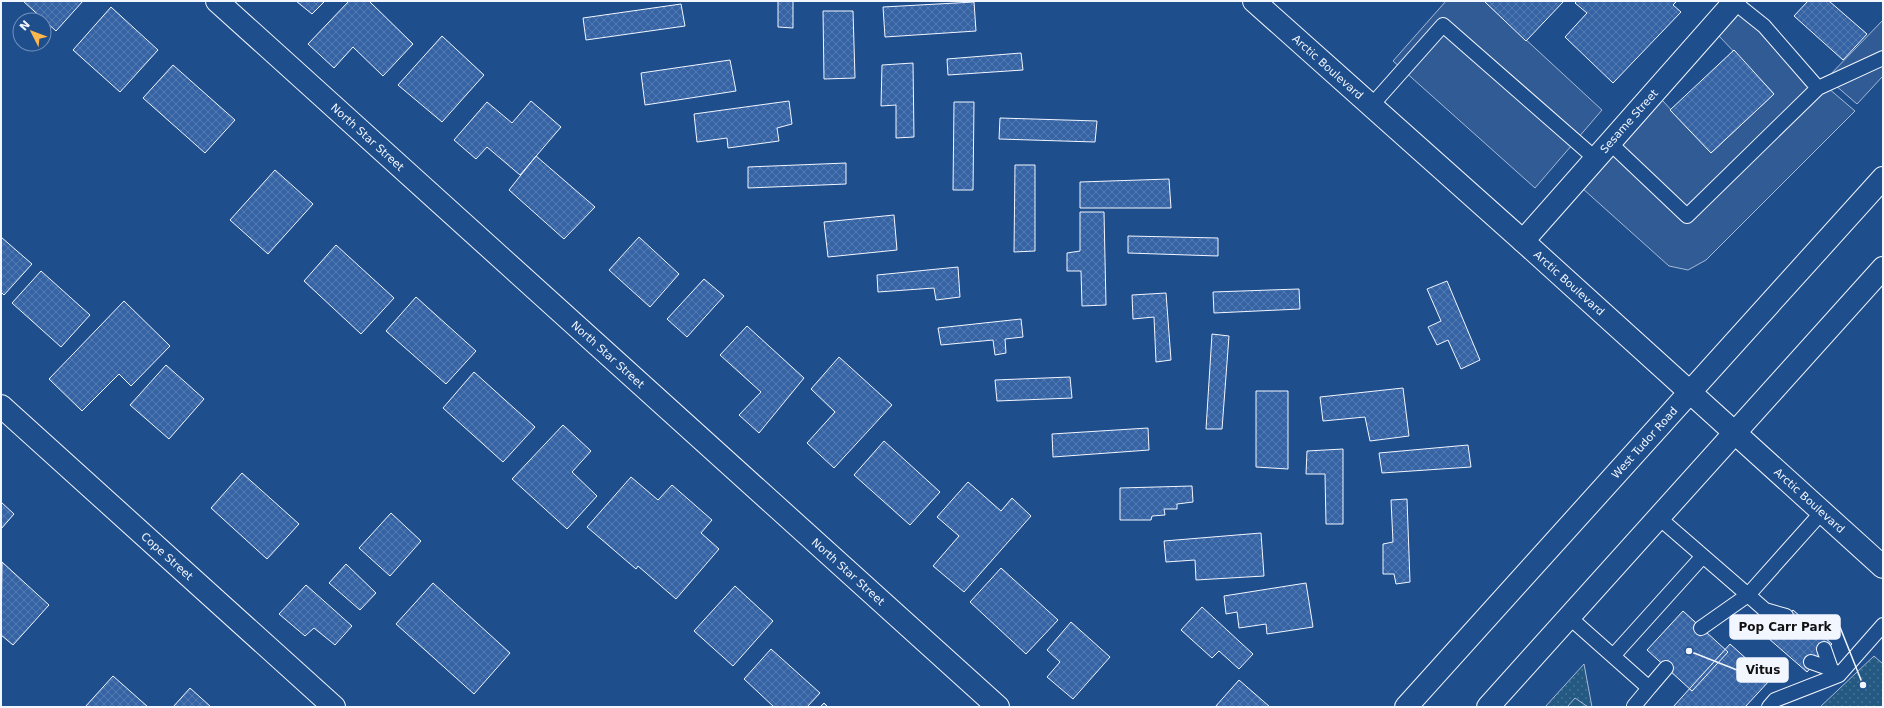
<svg xmlns="http://www.w3.org/2000/svg" width="1884" height="708" font-family="'DejaVu Sans',sans-serif">
<defs>
<pattern id="grass-dots" width="8" height="8" patternUnits="userSpaceOnUse"><rect width="8" height="8" fill="#245a82"/><path d="M2 2h.1M6 6h.1" fill="none" stroke="#447295" stroke-width="1.8" stroke-linecap="round"/></pattern>
<pattern id="forest-crowns" width="20" height="18" patternUnits="userSpaceOnUse"><rect width="20" height="18" fill="#245a82"/><path d="M2 6a3 3 0 1 1 6 0M12 15a3 3 0 1 1 6 0" fill="none" stroke="#447295"/></pattern>
<pattern id="building-cross-hatch" width="8" height="8" patternUnits="userSpaceOnUse"><rect width="8" height="8" fill="#3563a3"/><path d="M0 0l8 8M0 8l8-8" fill="none" stroke="#537ab1"/></pattern>
</defs>
<rect width="100%" height="100%" fill="#1f4e8c"/>
<path fill="url(#grass-dots)" stroke="#a8bbd7" d="M1874 656 1883 664V707H1820Z
M1584 664 1592 707H1545Z"/>
<path fill="url(#forest-crowns)" stroke="#a8bbd7" d="M1575 698 1588 707H1567Z"/>
<path fill="#305b95" stroke="#a8bbd7" d="M1446 1H1484L1602 110 1535 188 1393 61Z
M1739 12 1855 111 1706 260 1688 270 1669 266 1582 188 1662 100 1711 153 1774 94 1719 36Z
M1883 20V76L1857 104 1827 78Z"/>
<path fill="url(#building-cross-hatch)" stroke="#f2f6ff" d="M23 1H83L56 31Z
M296 1H325L312 14Z
M349 1H369L413 44 383 76 353 47 334 68 308 44Z
M778 1H793V28L778 27Z
M1484 1H1564L1526 41Z
M1577 1H1677L1673 5 1681 12 1613 83 1565 37 1587 13 1575 3Z
M1808 1H1829L1867 34 1843 60 1794 16Z
M974 2 976 31 885 37 883 7Z
M681 4 685 26 586 40 583 18Z
M111 7 158 50 120 92 73 50Z
M823 11H853L855 78 824 79Z
M442 36 484 75 442 122 398 85Z
M1734 50 1774 94 1711 153 1670 110Z
M1021 53 1023 70 948 75 947 59Z
M730 60 736 91 645 105 641 73Z
M913 63 914 137 896 138V105L881 106 882 65Z
M173 65 235 120 205 153 143 98Z
M531 101 561 127 520 175 487 147 476 159 454 140 487 102 512 123Z
M789 101 792 124 777 128 779 141 728 148 727 138 697 142 694 114Z
M954 102H974L973 190H953Z
M1000 118 1097 121 1095 142 999 139Z
M536 156 595 207 564 239 509 190Z
M846 163V184L748 188V167Z
M1015 165H1035V251L1014 252Z
M275 170 313 204 268 254 230 220Z
M1169 179 1171 208H1080V182Z
M1080 212H1104L1106 305 1082 306 1081 271H1067V253L1080 251Z
M894 215 897 250 828 257 824 222Z
M1128 236 1218 238V256L1128 253Z
M1 237 32 264 4 295 1 292Z
M639 237 679 274 650 307 609 270Z
M336 245 394 298 361 334 304 281Z
M958 267 960 297 936 300 934 288 878 292 877 275Z
M41 271 90 315 61 347 12 303Z
M704 279 724 296 687 337 667 319Z
M1447 281 1480 360 1461 369 1448 340 1437 345 1428 327 1441 321 1427 289Z
M1299 289 1300 309 1214 313 1213 292Z
M1166 293 1171 360 1156 362 1154 317 1133 319 1132 295Z
M416 297 476 351 446 384 386 331Z
M124 301 170 346 131 386 119 374 82 411 49 379Z
M1021 319 1023 337 1005 339 1006 353 995 355 993 340 941 345 938 328Z
M747 326 804 378 759 433 739 415 761 392 720 355Z
M1212 334 1229 336 1222 429H1206Z
M839 357 892 405 834 468 807 443 835 412 811 389Z
M166 365 204 399 169 439 130 405Z
M474 372 535 427 503 462 443 408Z
M1070 377 1072 398 997 401 995 380Z
M1403 388 1409 436 1370 441 1365 417 1323 421 1320 397Z
M1256 391H1288V469L1256 467Z
M563 425 591 451 572 472 597 496 567 529 512 479Z
M1148 428 1149 450 1053 457 1052 434Z
M884 441 940 492 910 525 854 475Z
M1468 445 1471 467 1382 473 1379 453Z
M1343 449V524H1326L1325 474H1306L1307 451Z
M242 473 299 524 267 559 211 508Z
M631 477 658 500 672 485 712 520 701 533 719 549 676 599 638 566 636 569 587 527Z
M968 482 1001 511 1012 498 1031 516 964 592 933 566 959 536 937 517Z
M1192 486 1193 502 1177 504V509H1164L1165 515 1152 516 1151 520H1120V488Z
M1407 499 1410 582 1396 584 1394 574H1383V544L1393 542 1391 500Z
M1 502 14 514 1 529Z
M391 513 421 541 390 576 359 548Z
M1261 533 1264 576 1196 580 1195 560 1166 562 1164 541Z
M2 562 49 605 13 645 1 635Z
M346 564 376 593 360 610 329 583Z
M1001 568 1058 620 1026 654 970 602Z
M433 583 510 653 474 694 396 624Z
M1306 583 1313 627 1267 634 1266 624 1239 628 1237 612 1226 614 1224 596Z
M306 585 352 626 335 645 314 628 305 636 279 614Z
M735 586 773 621 733 666 694 631Z
M1202 607 1253 654 1239 669 1219 651 1212 658 1181 630Z
M1793 610 1832 644 1807 672 1768 638Z
M1683 611 1728 652 1692 691 1647 650Z
M1071 622 1110 657 1073 699 1047 677 1060 662 1047 650Z
M1730 644 1770 680 1745 707H1673Z
M771 649 820 693 807 707H774L744 679Z
M113 676 148 707H85Z
M1239 680 1270 707H1215Z
M190 688 211 707H173Z
M824 703 828 707H820Z"/>
<g fill="none" stroke-linecap="round" stroke-linejoin="round">
<defs>
<path id="lane" d="M1734 2 1764 26 1818 88
M1371 106 1443 25 1596 159
M1610 143 1687 216 1818 88 1883 58
M1658 517 1703 556
M1765 610 1786 616
M1569 617 1649 688 1666 668
M1701 628 1748 595 1765 610 1773 629
M1613 656 1703 556 1748 595 1822 512
M1811 662 1831 669 1824 649
M1831 669 1839 675 1883 625
M1635 707 1634 706 1649 688
M1769 707 1775 700 1839 675"/>
<g id="street">
<path id="s1" d="M217 1 998 707"/>
<path id="s2" d="M1523 241 1735 1"/>
<path id="s3" d="M1 406 334 707"/>
</g>
<g id="secondary">
<path id="s4" d="M1254 1 1523 241 1883 567"/>
</g>
<g id="primary">
<path id="s5" d="M1406 707 1883 178"/>
<path d="M1488 707 1883 268"/>
</g>
</defs>
<use href="#lane" stroke="#f2f6ff" stroke-width="16"/>
<use href="#street" stroke="#f2f6ff" stroke-width="24"/>
<use href="#secondary" stroke="#f2f6ff" stroke-width="24"/>
<use href="#primary" stroke="#f2f6ff" stroke-width="24"/>
<use href="#lane" stroke="#1f4e8c" stroke-width="14"/>
<use href="#street" stroke="#1f4e8c" stroke-width="22"/>
<use href="#secondary" stroke="#1f4e8c" stroke-width="22"/>
<use href="#primary" stroke="#1f4e8c" stroke-width="22"/>
</g>
<g text-anchor="middle" dominant-baseline="central" stroke-width="3" stroke-linejoin="round" paint-order="stroke">
<g font-size="11" fill="#f2f6ff" stroke="#1f4e8c">
<text stroke="none"><textPath href="#s4" startOffset="99">Arctic Boulevard</textPath></text>
<text stroke="none"><textPath href="#s2" startOffset="160">Sesame Street</textPath></text>
<text stroke="none"><textPath href="#s1" startOffset="203">North Star Street</textPath></text>
<text stroke="none"><textPath href="#s4" startOffset="423">Arctic Boulevard</textPath></text>
<text stroke="none"><textPath href="#s1" startOffset="527">North Star Street</textPath></text>
<text stroke="none"><textPath href="#s5" startOffset="356">West Tudor Road</textPath></text>
<text stroke="none"><textPath href="#s4" startOffset="747">Arctic Boulevard</textPath></text>
<text stroke="none"><textPath href="#s3" startOffset="224">Cope Street</textPath></text>
<text stroke="none"><textPath href="#s1" startOffset="851">North Star Street</textPath></text>
</g>
</g>
<path fill="none" stroke="#f2f6ff" stroke-width="1.5" d="M1863 685L1840 627M1689 651L1737 670"/>
<g fill="#f2f6ff" stroke="#1f4e8c" stroke-width="1.5">
<circle cx="1863" cy="685" r="4"/>
<circle cx="1689" cy="651" r="4"/>
</g>
<g fill="#f2f6ff" stroke="#f2f6ff" stroke-width="1.5">
<rect x="1730" y="615" width="110" height="24" rx="4"/>
<rect x="1737" y="658" width="51" height="24" rx="4"/>
</g>
<g font-size="12" text-anchor="middle" font-weight="bold" fill="#111">
<text x="1785" y="631">Pop Carr Park</text>
<text x="1763" y="674">Vitus</text>
</g>
<rect width="1884" height="708" fill="none" stroke="#f2f6ff" stroke-width="4"/>
<g transform="translate(32 32) rotate(312)"><circle r="19" fill="#1f4e8c" stroke="#7391ba"/>
<path d="M0-3L7 15L0 10L-7 15Z" fill="#ffb74d"/>
<text y="-6" font-size="11" font-weight="bold" text-anchor="middle" fill="#f2f6ff">N</text>
</g>
</svg>
